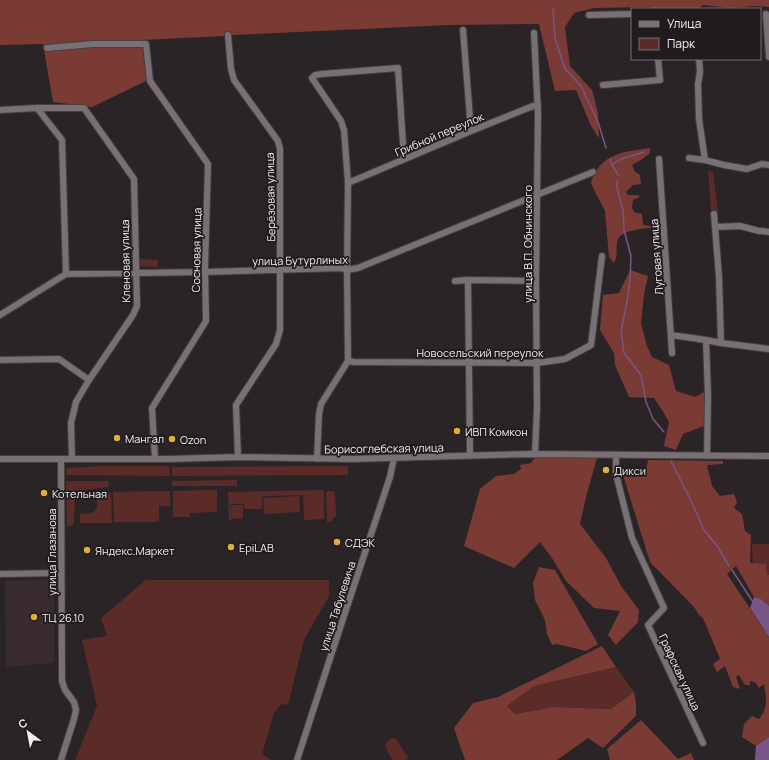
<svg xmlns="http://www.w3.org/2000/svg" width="769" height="760" font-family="Manrope,sans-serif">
<rect width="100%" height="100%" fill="#2b2427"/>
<path fill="#382b31" d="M54 579V663L6 667 5 581Z"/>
<path fill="#5b2c27" d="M708 171 713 172 718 211 711 210Z
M138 259 158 260V267L138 266Z
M101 466H169L170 476 66 475V470L67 468Z
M348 466V475L172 476V467Z
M237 480V486H172V481Z
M66 481H109L108 487 75 491 74 524 71 526H67Z
M217 490V512L190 513V517H173V491Z
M324 490V519L304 520 303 495 262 496V509H244V504H230L231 520H229L228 492Z
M170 491V506H159V521H156V505V522H114L113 492Z
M326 491H332L335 492 336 516 330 522H327Z
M111 493 112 523H80V514L92 513 97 509V495Z
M299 496 300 512 264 514 263 498Z
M231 505H243V518L231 519Z
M752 544H769V606L761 599 754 597Z
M146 580H329V596L304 640 288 705 281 704 274 713 262 754 271 760H75L97 706 82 640 107 636 101 618Z
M616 667 634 692 611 709 554 707 515 714 507 706 534 686Z
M392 738H394L397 740 408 758 405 760H393L385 747 386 743Z"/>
<path fill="#7a3b34" d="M0 0H769V7L754 6 730 8 703 5 698 9H652L650 7 594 8 574 13 565 27 570 66 592 90 598 113 599 138 591 126 576 90 555 91 539 24 449 25 233 35 228 33 224 36 143 40 148 80 92 107 53 102 43 44 0 45Z
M650 148V153L644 158 632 165 635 172 640 175 641 184 633 185 626 192 628 195H638L640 197 633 200 632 208 634 212 642 214 643 225 656 227C645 229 619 229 617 242 616 250 618 255 614 263L609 257 605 211 594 190 591 182C601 153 623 152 650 148Z
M630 270 648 276 644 294 641 323 647 346 652 357 669 365 676 391 695 397 706 391 704 426 683 434 676 450 664 446 669 422 662 410 654 398 629 397 615 365 614 353 600 330 603 295 619 293Z
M535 457H587L597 458 586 497 580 524 606 558 621 586 639 610 638 622 616 645 608 635 620 611 594 608 566 581 552 558 540 542 514 568 464 546 480 489 496 476 514 474 521 469 520 465 531 463Z
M648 460 723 461V464L707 465 712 486 720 496 734 494 737 502 734 508 742 514 745 531 751 535 750 563 766 564 767 575H769V606L761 599 754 597 736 566 727 574 769 637V737L756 746 742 737 744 724 752 716 759 719C769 707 766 698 764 684L759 688 755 682 750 681V685H745L739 675 736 677 740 689 733 687 725 666 717 672 713 664 720 659 703 618 699 615 694 607 650 562 622 472 646 470Z
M539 567 555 570 598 644 586 651 557 644 552 645 547 634 545 620 535 600 533 583Z
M602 646 616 667 534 686 507 706 515 714 554 707 611 709 634 692 636 704V716L603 748 588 738 557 760H465L454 728 473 703 498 697Z
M641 720 678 759 691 753 694 760H610L607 749Z"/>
<path fill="#79568a" d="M754 597 761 599 769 606V637L750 608Z
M769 737V760H755V758L756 746Z"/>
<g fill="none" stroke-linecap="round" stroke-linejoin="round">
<path stroke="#79568a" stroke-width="1.5" d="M553 9 555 38 565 69 581 86 598 122 606 148
M610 159 612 165 618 175
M612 165 621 159 644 152
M617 181V188L623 210 624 230 631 256 630 280 627 302 621 331 624 353 641 375 646 402 653 419 664 432
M671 461 693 505 704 530 718 547 729 566
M732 570 753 602"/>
<defs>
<path id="minor" d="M766 14 769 57
M589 15 632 14
M463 30 471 131
M534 33 538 114 536 281 537 408 535 454
M228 35 231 69 234 80 278 141 280 149V330L276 344 236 405 238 457
M47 48 93 44H146L150 81 208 164 205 267 206 321 152 408 155 459
M699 59 700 72 698 84 699 119 705 160
M603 85 660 80 658 59
M37 108 62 140 66 274
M0 110 37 108H84L134 179 137 306 133 315 89 380 76 402 71 423 72 458
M689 158 705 160 724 165 747 169 762 164 769 165
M659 159 672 353
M348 183 471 131 538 104
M714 214 719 277 721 343
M715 227 740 226 759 231
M762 231 769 232
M468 280 470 456
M455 281 468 280 536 281
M0 315 66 274 205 272 341 268 347 270 358 268 593 172
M671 335 706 340 721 343 769 349
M706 340 708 395 707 456
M0 360 59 359 89 380
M348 361 354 362 537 363 565 359 591 345 602 256
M616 455V474L632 538 664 608 648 625 703 743
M0 459H170L238 457 352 459 530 454 769 456
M317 459 319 414 321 404 348 361 347 270 348 183 344 130 341 121 312 78 315 75 322 74 398 68 404 159
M0 574 61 573
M61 760 74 719 76 710 74 702 65 690 62 681 61 459
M297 760 337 637 390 477 394 458"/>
</defs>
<use href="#minor" stroke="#453f41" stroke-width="8"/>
<use href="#minor" stroke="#787074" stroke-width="6"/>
</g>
<g fill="#e4ae35" stroke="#211b1e" stroke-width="1.5">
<circle cx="457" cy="431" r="4"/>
<circle cx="117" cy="438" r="4"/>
<circle cx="172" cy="439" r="4"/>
<circle cx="606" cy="470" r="4"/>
<circle cx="44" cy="493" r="4"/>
<circle cx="337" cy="542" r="4"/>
<circle cx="231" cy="547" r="4"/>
<circle cx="87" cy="550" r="4"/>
<circle cx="34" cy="617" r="4"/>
</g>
<g text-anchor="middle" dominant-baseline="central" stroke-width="3.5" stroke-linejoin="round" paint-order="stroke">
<g font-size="11" fill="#f3eef0" stroke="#211b1e">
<text transform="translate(439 134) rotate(-23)">Грибной переулок</text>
<text transform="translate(270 197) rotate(-91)">Берёзовая улица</text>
<text transform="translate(527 244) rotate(-90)">улица В.П. Обнинского</text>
<text transform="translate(196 250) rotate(-89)">Сосновая улица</text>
<text transform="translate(656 257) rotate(-94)">Луговая улица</text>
<text transform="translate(300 260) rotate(-1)">улица Бутурлиных</text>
<text transform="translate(125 261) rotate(-91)">Кленовая улица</text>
<text x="480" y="352">Новосельский переулок</text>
<text transform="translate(384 448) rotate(-1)">Борисоглебская улица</text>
<text transform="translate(51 552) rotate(-90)">улица Глазанова</text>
<text transform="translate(337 606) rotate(-72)">улица Табулевича</text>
<text transform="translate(680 672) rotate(65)">Графская улица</text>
</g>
<g font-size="11" fill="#f3eef0" stroke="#211b1e" text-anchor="start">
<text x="465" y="431">ИВП Комкон</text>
<text x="125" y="438">Мангал</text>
<text x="180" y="439">Ozon</text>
<text x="614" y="470">Дикси</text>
<text x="52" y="493">Котельная</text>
<text x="345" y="542">СДЭК</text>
<text x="239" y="547">EpiLAB</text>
<text x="95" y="550">Яндекс.Маркет</text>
<text x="42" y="617">ТЦ 26.10</text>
</g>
</g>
<rect x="631" y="8" width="130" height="52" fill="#211b1e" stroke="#756f72"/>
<rect x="639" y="21" width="20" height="6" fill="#787074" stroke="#756f72"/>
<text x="667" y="28" font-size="12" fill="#f3eef0">Улица</text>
<rect x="639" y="38" width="20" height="12" fill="#5b2c27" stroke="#756f72"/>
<text x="667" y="48" font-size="12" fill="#f3eef0">Парк</text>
<g transform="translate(28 732) rotate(328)" stroke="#211b1e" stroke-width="3" paint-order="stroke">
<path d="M0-3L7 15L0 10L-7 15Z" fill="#f3eef0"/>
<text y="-6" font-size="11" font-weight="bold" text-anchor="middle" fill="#f3eef0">С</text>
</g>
</svg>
